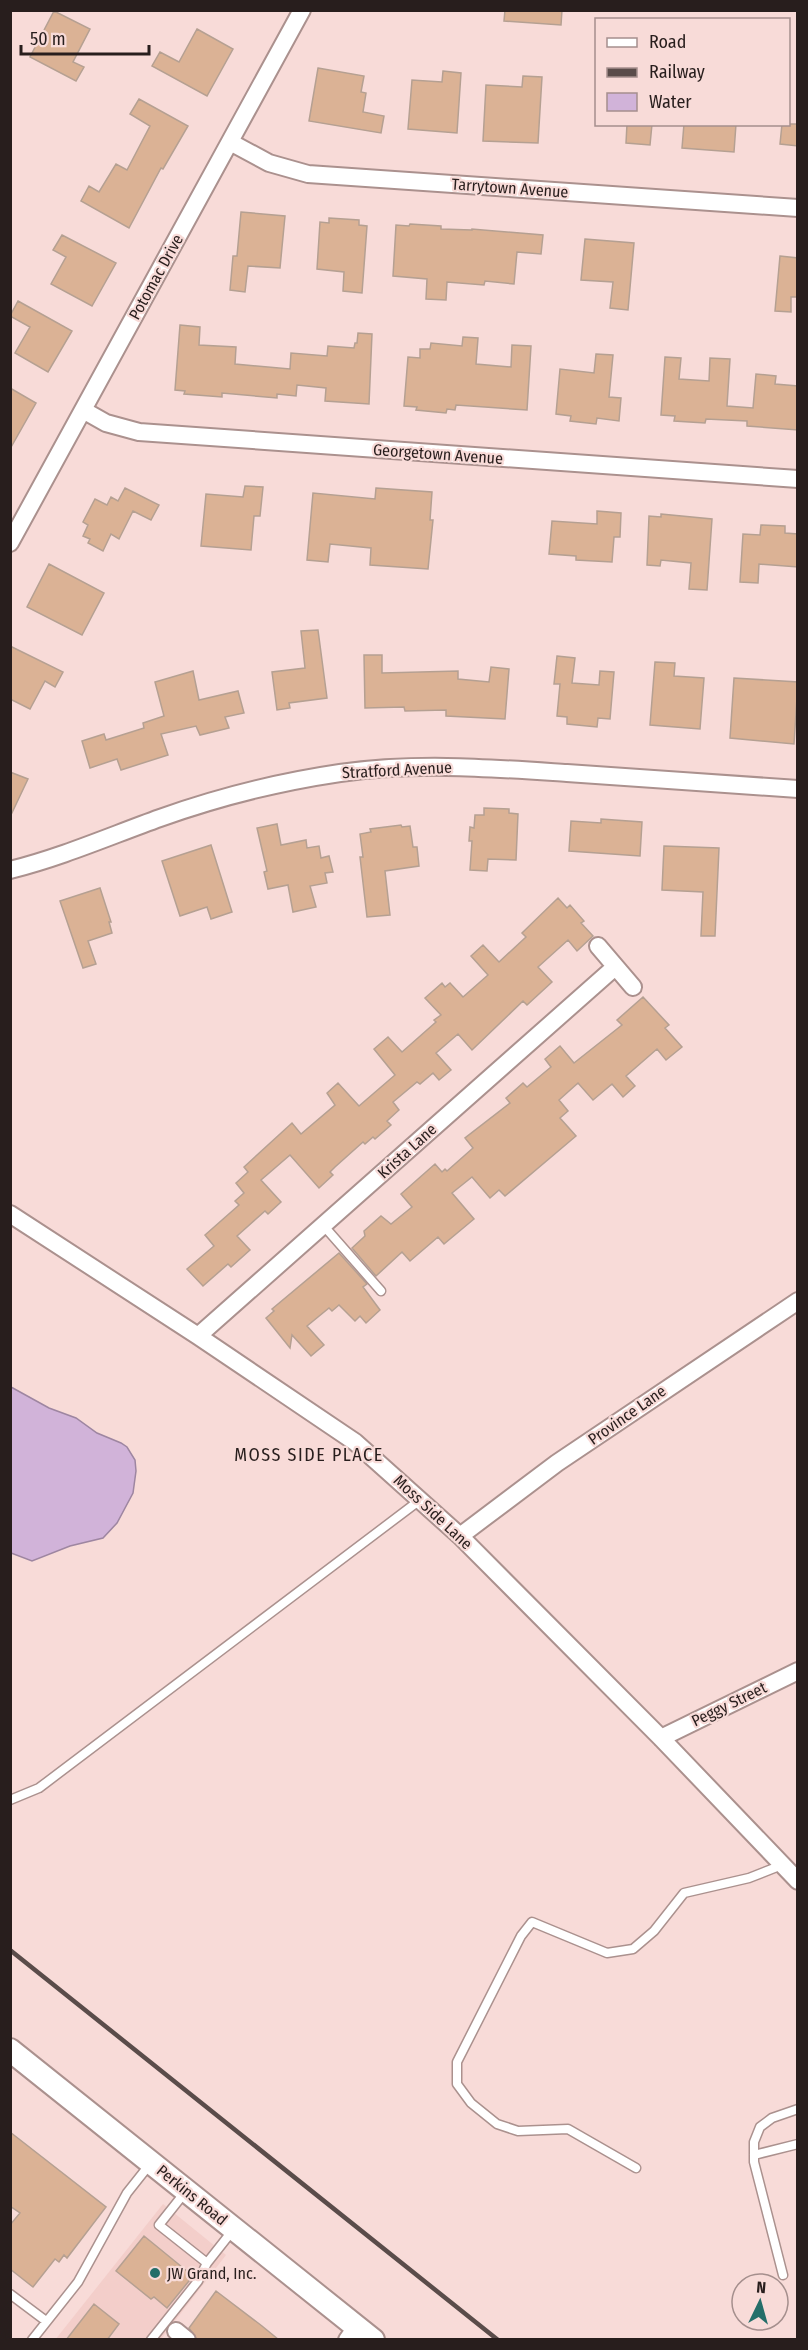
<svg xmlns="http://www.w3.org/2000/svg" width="808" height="2350" font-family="'Fira Sans Condensed',sans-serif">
<rect width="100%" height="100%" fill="#f8dbd8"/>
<path fill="#f3ceca" d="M163 2204 226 2255 161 2339 55 2340Z"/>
<path fill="#d1b3d9" stroke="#9e86a1" stroke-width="1.5" d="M11 1387 49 1408 76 1418 97 1433 121 1443 127 1447 135 1460 136 1471 133 1493 117 1523 103 1538 70 1546 32 1561 11 1553Z"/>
<path fill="#dbb295" stroke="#b5a092" stroke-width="1.5" d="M505 10H562L561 25 504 21Z
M54 11 90 29 73 62 84 67 76 81 30 57Z
M197 29 233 49 207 96 152 66 160 52 179 62Z
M318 68 364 76 361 92 366 93 363 112 384 116 381 133 309 121Z
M443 71 461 73 457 133 408 129 412 80 442 82Z
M523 76 542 77 538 143 483 141 486 85 522 87Z
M139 99 188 126 163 169 161 168 129 228 81 201 89 186 99 192 116 164 127 170 150 126 130 114Z
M627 124H652L650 145 626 143Z
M684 124H736L734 152 682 148Z
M782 124H798V146L780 144Z
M241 212 285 216 280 268 248 266 245 292 230 290 233 256H237Z
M329 218 359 220V225L367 226 362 293 343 291 344 272 317 269 320 222 329 223Z
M410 224 441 226V229L472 230V229L543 235 541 254 517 252 514 284 485 281 484 285 447 282 446 300 426 299 427 279 393 276 396 225 409 226Z
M62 235 116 263 92 306 51 284 66 257 53 250Z
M585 239 634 243 628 310 610 308 613 282 581 280Z
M780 256 798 258V297H791V312L775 311Z
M18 301 72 331 48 372 15 353 30 327 10 316Z
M180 325 200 327 199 345 236 347 235 364 290 369 291 353 327 356 328 346 354 348 355 343H357L358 333 372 334 369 404 325 401 326 388 297 385 296 396 277 394V398L222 393V397L184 394 185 391 175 390Z
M463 337 478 338 476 364 511 367 512 345 531 346 527 410 456 405 455 410 447 409 446 413 416 410 417 407 404 406 408 357 420 358V349H430L431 343 462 346Z
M596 354 613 355 609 397 621 398 619 421 597 418 596 424 570 421 571 416 556 414 560 369 594 373Z
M665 357 681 358 679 379 709 381 710 358 730 359 727 406 753 408 756 374 776 376 775 384 798 386V430L747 426V421L706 419 705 423 674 421 675 416 661 415Z
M10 388 36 403 10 449Z
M245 486 263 487 260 516H254L251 550 201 546 206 494 243 497Z
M125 488 159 505 151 520 133 511 119 539 111 534 103 551 88 543 90 539 83 536 88 525 83 522 95 499 107 505 111 497 118 501Z
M376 488 432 492 430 520H433L428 569 370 565 371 548 330 544 328 562 307 560 313 493 375 499Z
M597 511 621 513 620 537H614L612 562 576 560V556L549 554 552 521 597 524Z
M661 514 712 519 707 590 689 589 691 563 661 560 660 566 647 565 649 516 661 517Z
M761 525 785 526V533L798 534V567L759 564 758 583 740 582 743 534 760 535Z
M49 564 104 593 82 635 27 607Z
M318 630 327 698 289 703 290 708 277 710 272 672 305 668 301 631Z
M10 646 63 672 55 687 45 681 30 709 10 699Z
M364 655H382V673L458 671V679L489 682 491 667 509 669 505 719 446 716V710L405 711 404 707 365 708Z
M557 656 575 658 572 683 599 685 600 671 614 672 610 719 598 718 597 727 567 724V717L557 716 560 684H554Z
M655 662 675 663 674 676 704 678 700 729 650 725Z
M193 671 199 700 238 691 244 713 225 717 229 728 200 735 196 726 161 734 168 755 121 770 117 759 90 768 82 741 104 734 106 740 144 728 143 723 164 716 155 682Z
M734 678 798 682 794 744 730 738Z
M10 772 28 779 10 817Z
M484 808 509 809V813L518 814 516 860 488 859 487 871 470 870 472 841H469L470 827 474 828 475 815H484Z
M601 819 642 822 640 856 569 851 571 821 601 823Z
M277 824 281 845 306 840 307 848 319 846 321 858 329 856 333 872 325 873 327 883 310 886 316 907 293 912 288 885 268 889 264 872 267 871 257 828Z
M401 825 402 827 410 826 413 847H417L419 866 385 871 390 915 367 917 360 857H363L360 834 371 832 370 829Z
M211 845 232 912 211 919 207 907 180 916 162 861Z
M664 846 719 848 715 936H701L703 892 662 890Z
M100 888 111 922H109L112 933 88 941 96 964 83 968 60 901Z
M558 898 567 908 570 905 584 921 581 923 593 936 577 951 568 940 538 967 552 982 527 1005 523 1001 472 1050 458 1034 436 1053 451 1070 439 1080 433 1073 420 1084 417 1082 393 1102 399 1110 387 1121 391 1125 375 1139 373 1137 365 1144 363 1142 335 1167 330 1172 333 1175 319 1188 290 1155 261 1180 281 1202 268 1214 265 1211 237 1236 250 1250 231 1267 228 1264 203 1286 187 1269 214 1246 205 1235 239 1205 235 1201 244 1193 236 1183 248 1172 244 1167 292 1123 301 1134 335 1105 327 1093 338 1083 359 1106 395 1075 374 1049 388 1037 402 1052 436 1022 434 1020 441 1015 425 998 442 983 445 987 450 983 463 997 488 975 471 956 483 945 499 962 526 937 522 933Z
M643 997 669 1025 665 1028 682 1047 666 1060 657 1049 626 1076 635 1086 623 1097 612 1084 593 1100 578 1083 559 1100 568 1111 560 1118 576 1136 505 1196 499 1190 490 1198 472 1177 452 1193 474 1219 444 1244 438 1237 410 1261 402 1252 376 1276 352 1248 365 1236 364 1231 381 1216 391 1224 412 1207 401 1194 435 1164 442 1172 445 1169 447 1171 473 1148 465 1138 510 1103 506 1098 523 1083 527 1087 551 1067 545 1059 560 1046 574 1063 622 1025 617 1020Z
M339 1253 367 1284 363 1287 380 1310 366 1323 360 1316 355 1321 339 1305 332 1311 329 1308 307 1326 324 1345 311 1356 292 1335 290 1348 266 1318 274 1311 272 1309Z
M10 2132 106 2207 67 2258 64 2255 59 2262 55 2259 33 2287 10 2269V2225L20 2213 10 2206Z
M144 2236 193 2276 167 2308 154 2297 151 2299 116 2271Z
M216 2291 262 2326 279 2340H197L189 2328Z
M94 2304 119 2324 107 2340H66Z"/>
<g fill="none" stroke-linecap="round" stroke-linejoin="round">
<defs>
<path id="lane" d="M323 1225 381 1291
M10 1800 39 1788 420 1500
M754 2155 798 2144
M636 2168 568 2129 518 2131 497 2124 471 2103 457 2084V2062L521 1936 532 1922 607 1953 633 1949 654 1931 684 1893 749 1878 782 1865
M186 2191 159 2225 207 2263 233 2230
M783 2275 754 2162V2142L760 2127 772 2118 798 2109
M10 2294 46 2321
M32 2340 78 2282 127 2193 150 2164
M151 2340 198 2281 207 2263"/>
<path id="street" d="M230 142 269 163 308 174 798 208
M83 410 106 423 139 432 798 479
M10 543 302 10
M10 870C62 857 110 836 160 818 219 797 279 782 340 773 416 762 491 768 567 773 644 778 721 784 798 789
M598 946 633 987
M10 1214 198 1336 355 1442 460 1536 661 1738 798 1881
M198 1336 615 967
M460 1536 557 1463 798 1301
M661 1738 798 1671
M176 2331 187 2340
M347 2340 357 2326"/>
<path id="secondary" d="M10 2050 373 2340"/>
</defs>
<use href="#lane" stroke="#ab918e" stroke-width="11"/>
<use href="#street" stroke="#ab918e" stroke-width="20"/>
<use href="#secondary" stroke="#ab918e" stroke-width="26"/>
<use href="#lane" stroke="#fff" stroke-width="8"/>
<use href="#street" stroke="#fff" stroke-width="16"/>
<use href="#secondary" stroke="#fff" stroke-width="22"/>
<path stroke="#5a4c4a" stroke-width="4.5" d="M10 1950 498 2340"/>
</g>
<circle fill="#246e69" stroke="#f8dbd8" stroke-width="2" cx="155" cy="2273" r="6"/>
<g text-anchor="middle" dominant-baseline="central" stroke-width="4.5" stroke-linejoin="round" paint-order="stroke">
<g font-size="16" fill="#281e1d" stroke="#f8dbd8">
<text transform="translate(510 188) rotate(4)">Tarrytown Avenue</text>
<text transform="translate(156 277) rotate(-61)">Potomac Drive</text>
<text transform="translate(438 454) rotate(4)">Georgetown Avenue</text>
<text transform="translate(397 770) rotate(-3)">Stratford Avenue</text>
<text transform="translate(407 1151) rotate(-42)">Krista Lane</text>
<text transform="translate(627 1415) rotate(-35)">Province Lane</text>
<text transform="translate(433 1512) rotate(43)">Moss Side Lane</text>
<text transform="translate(729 1704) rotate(-26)">Peggy Street</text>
<text transform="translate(192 2195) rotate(39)">Perkins Road</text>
</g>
<g font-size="16" fill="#281e1d" stroke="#f8dbd8" text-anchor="start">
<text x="167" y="2273">JW Grand, Inc.</text>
</g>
<g font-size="18" letter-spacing="1.5" fill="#281e1d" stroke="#f8dbd8">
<text x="309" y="1455">MOSS SIDE PLACE</text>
</g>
</g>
<rect width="808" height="2350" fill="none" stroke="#281e1d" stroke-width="24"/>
<rect x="595" y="18" width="195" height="108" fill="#f8dbd8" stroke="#a58f8d" stroke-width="1.5"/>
<rect x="607" y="38" width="30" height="9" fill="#ffffff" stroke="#a58f8d" stroke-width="1.5"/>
<text x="649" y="48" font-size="18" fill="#281e1d">Road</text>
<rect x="607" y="68" width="30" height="9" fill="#5a4c4a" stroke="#a58f8d" stroke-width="1.5"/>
<text x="649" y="78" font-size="18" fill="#281e1d">Railway</text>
<rect x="607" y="93" width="30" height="18" fill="#d1b3d9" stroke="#a58f8d" stroke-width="1.5"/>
<text x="649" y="108" font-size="18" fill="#281e1d">Water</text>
<g transform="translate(760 2302) rotate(5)"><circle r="28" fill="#f8dbd8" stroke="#a58f8d" stroke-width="1.5"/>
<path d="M0-4.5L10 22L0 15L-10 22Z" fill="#246e69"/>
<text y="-9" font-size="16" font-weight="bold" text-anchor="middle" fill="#281e1d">N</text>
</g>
<path d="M21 45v9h128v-9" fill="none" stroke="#281e1d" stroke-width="3"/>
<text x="30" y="45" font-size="18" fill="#281e1d" stroke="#f8dbd8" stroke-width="4.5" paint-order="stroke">50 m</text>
</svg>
